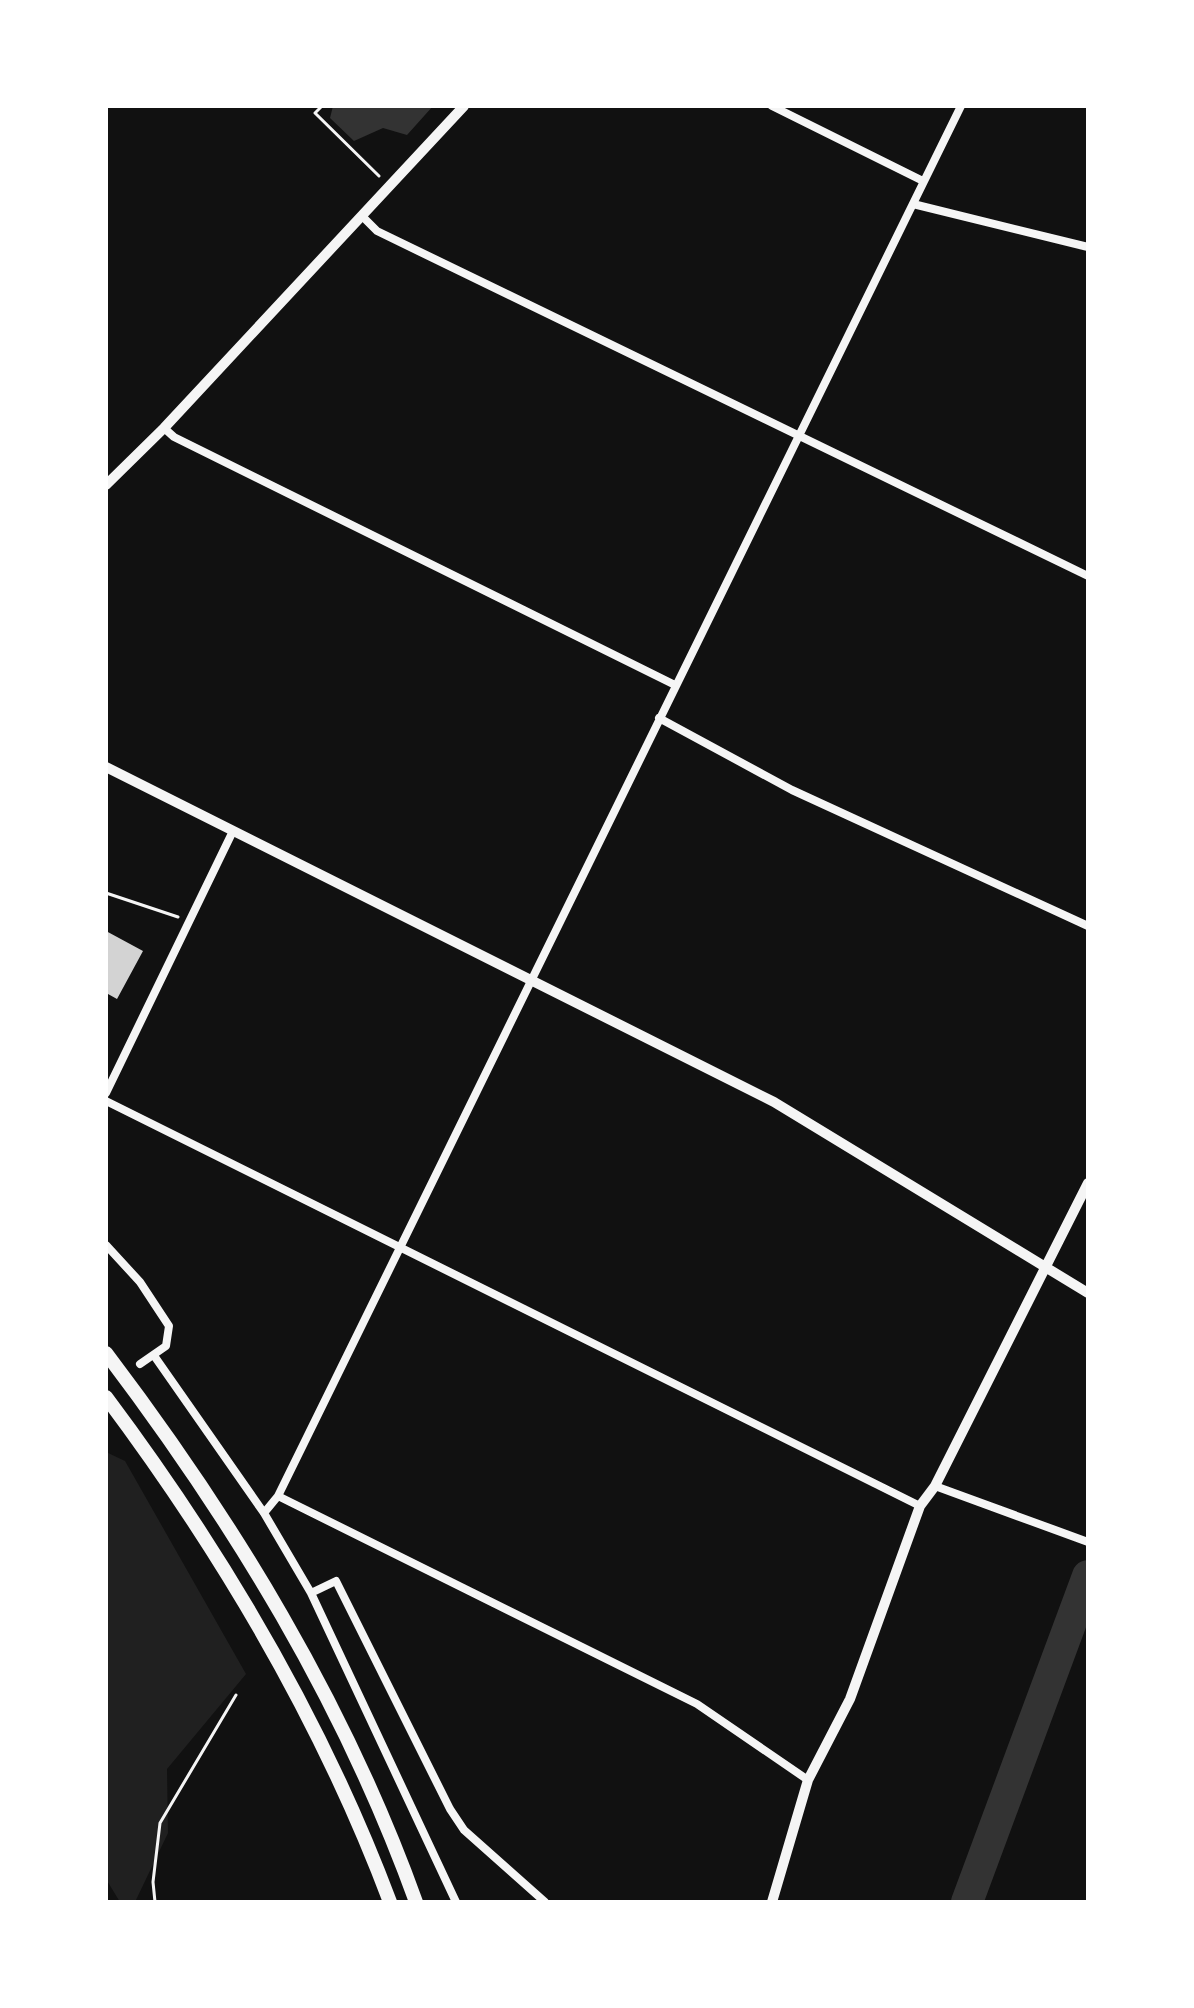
<svg xmlns="http://www.w3.org/2000/svg" width="1194" height="2008" font-family="'Varela Round',sans-serif">
<rect width="100%" height="100%" fill="#111"/>
<path fill="#202020" d="M106 1452 125 1461 246 1674 167 1769 168 1833 135 1902H120L106 1879Z"/>
<path fill="#333" d="M333 106H433L407 135 383 128 354 141 330 118Z"/>
<g fill="none" stroke-linecap="round" stroke-linejoin="round">
<path stroke="#333" stroke-width="32" d="M967 1902 1088 1576"/>
</g>
<path fill="#d3d3d3" d="M106 931 143 951 117 999 108 994 106 998Z"/>
<g fill="none" stroke-linecap="round" stroke-linejoin="round">
<path stroke="#f5f5f5" stroke-width="3" d="M322 106 315 113 379 176
M106 893 178 917
M106 1451V1469
M155 1902 153 1882 160 1823 236 1695"/>
<path stroke="#f5f5f5" stroke-width="8" d="M772 106 923 181
M913 204 1088 247
M362 216 377 231 1088 576
M164 428 174 437 675 685
M659 718 792 790 1088 926
M106 1093 233 831
M106 1101 920 1506
M106 1245 140 1282 169 1326 166 1346 140 1364
M155 1357 264 1513 311 1593 456 1902
M935 1486 1088 1542
M278 1496 697 1704 808 1780
M264 1513 278 1496 961 106
M311 1593 336 1581 450 1809 464 1830 545 1902"/>
<path stroke="#f5f5f5" stroke-width="10" d="M106 485 164 428 464 106
M106 767 774 1102 1088 1293
M772 1902 808 1780 850 1699 920 1506 935 1486 1088 1183"/>
<path stroke="#f5f5f5" stroke-width="14" d="M106 1353C234 1522 344 1702 416 1902
M106 1397C222 1552 322 1721 390 1902"/>
</g>
<rect width="1194" height="2008" fill="none" stroke="#ffffff" stroke-width="216"/>
</svg>
